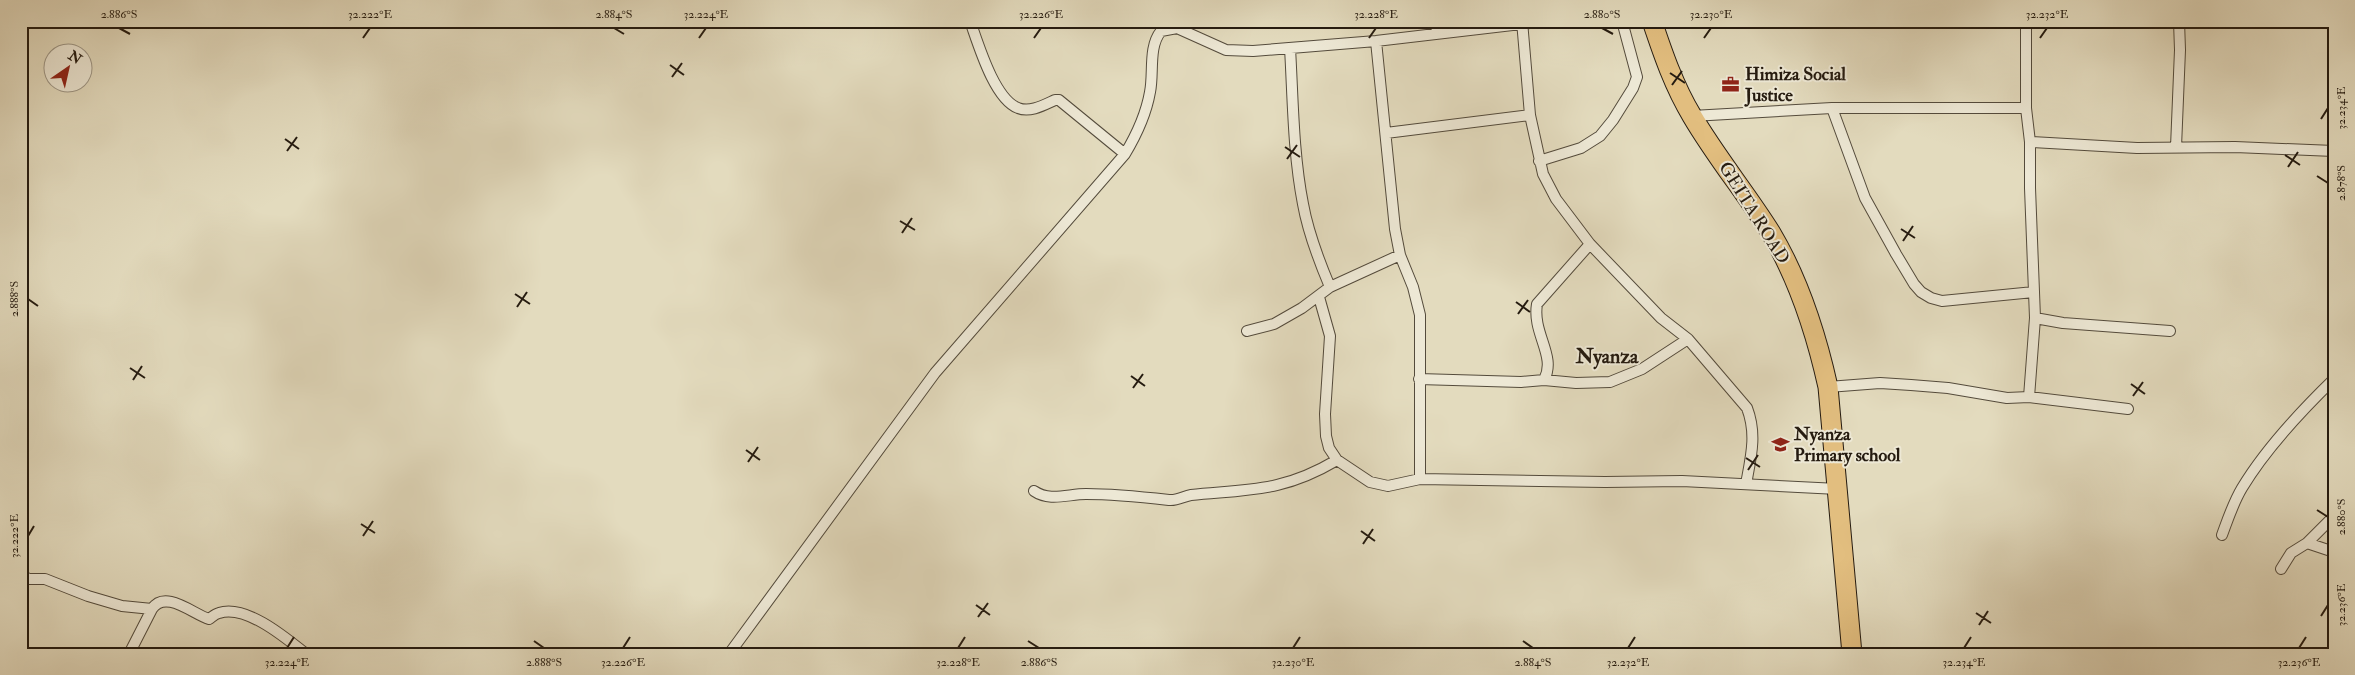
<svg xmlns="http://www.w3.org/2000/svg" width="2355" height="675" font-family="'IM FELL Double Pica',serif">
<rect width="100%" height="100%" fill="#e3dbbe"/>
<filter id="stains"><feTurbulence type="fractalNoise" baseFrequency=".004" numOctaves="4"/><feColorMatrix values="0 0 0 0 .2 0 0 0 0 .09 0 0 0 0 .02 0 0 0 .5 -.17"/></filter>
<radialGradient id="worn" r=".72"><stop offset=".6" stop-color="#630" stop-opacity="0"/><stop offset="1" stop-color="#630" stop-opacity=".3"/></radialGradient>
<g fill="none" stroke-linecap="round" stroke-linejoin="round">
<defs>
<path id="street" d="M970 21C978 43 994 99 1018 108 1030 113 1044 105 1055 100H1059L1125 154
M1436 21 1437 34
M1522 21 1530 115 1543 174 1556 199 1590 244 1661 318 1688 339 1747 408C1757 434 1751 457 1746 484
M2026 21V108L2030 142V188L2035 318 2029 397
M1376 41 1395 229 1400 255 1413 287 1420 315V479
M1290 48C1293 99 1293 153 1303 204 1308 232 1319 261 1330 287
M1832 108 1865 198 1896 254 1914 284 1921 292 1931 298 1942 301 2034 292
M1692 116 1832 108H2026
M1386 133 1530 115
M2030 142 2137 148 2235 147 2334 151
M2176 147 2180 50 2179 21
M1539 161 1581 148 1600 136 1613 120 1633 88 1637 77 1622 21
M1319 297 1330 336 1325 414 1326 436 1329 448 1337 460 1370 482 1388 486 1420 479 1605 482 1682 481 1838 489
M2035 318 2063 323 2170 331
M1247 331 1274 324 1302 308 1330 287 1400 255
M1419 379 1521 382 1544 380 1576 383 1610 382 1642 369 1688 339
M1544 380C1557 356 1532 334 1537 304L1590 244
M1828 387 1880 383 1911 385 1948 388 2007 398 2029 397 2128 409
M1034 491C1050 502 1068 494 1086 494 1114 494 1142 497 1169 500 1177 501 1184 496 1191 495 1251 489 1283 492 1337 460
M2222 535C2228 519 2233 503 2242 488 2266 448 2300 412 2334 379
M2307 543 2334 552
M2281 569 2291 553 2307 543 2334 516
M21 575 29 579H45L88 596 122 606 152 609
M129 654 152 609C165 589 193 614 209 619 212 617 215 614 219 613 246 604 286 638 306 654
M729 654 935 373 1125 154C1137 134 1146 115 1150 92 1154 73 1148 47 1161 31L1177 28 1226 50 1253 51 1376 41 1546 21"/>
<path id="highway" d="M1652 21C1663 54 1674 86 1692 116 1716 157 1746 193 1771 233 1799 280 1816 333 1828 387L1852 654"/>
</defs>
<use href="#street" stroke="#544b3c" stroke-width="12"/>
<use href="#highway" stroke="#251b10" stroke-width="21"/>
<use href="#street" stroke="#ede8d5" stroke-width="10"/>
<use href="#highway" stroke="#e2be7f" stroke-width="19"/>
</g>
<path fill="none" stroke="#251b10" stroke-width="2" d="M119 28 130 34M614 28 624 34M1602 28 1613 34M363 38 370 28M699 38 706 28M1034 38 1041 28M1369 38 1376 28M1704 38 1711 28M2040 38 2047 28M670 65 684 75M1670 73 1685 83M672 77 682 63M1672 85 1682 71M2321 119 2328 108M285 139 299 149M1285 147 1300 157M287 151 297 137M2285 155 2300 165M1287 159 1297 145M2288 167 2298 152M2317 176 2328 183M900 221 915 230M1901 229 1915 238M902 233 912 218M1903 241 1913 226M515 294 530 304M28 299 38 306M1516 302 1530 312M517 307 527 292M1518 314 1528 300M130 368 145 378M1131 376 1145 386M133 380 142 366M2131 384 2145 394M1133 388 1143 374M2133 396 2143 382M746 450 760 460M1746 458 1760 467M748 462 758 447M1748 470 1758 455M2317 510 2328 517M361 524 375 533M1361 531 1375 541M28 536 34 526M363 536 373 521M1363 544 1373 529M976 605 990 615M1976 613 1991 623M2321 616 2328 605M978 617 988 603M1979 625 1988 611M534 641 544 648M1028 641 1039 648M1523 641 1533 648M287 648 294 637M623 648 630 637M958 648 965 637M1293 648 1300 637M1628 648 1635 637M1964 648 1971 637M2299 648 2306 637"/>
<defs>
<symbol id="office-bare" viewBox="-9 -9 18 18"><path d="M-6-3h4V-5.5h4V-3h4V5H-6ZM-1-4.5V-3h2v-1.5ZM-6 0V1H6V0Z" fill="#8f2418" stroke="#ede8d5" stroke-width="2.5" paint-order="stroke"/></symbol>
<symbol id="school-bare" viewBox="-9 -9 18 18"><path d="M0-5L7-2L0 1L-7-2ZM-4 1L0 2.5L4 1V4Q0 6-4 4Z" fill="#8f2418" stroke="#ede8d5" stroke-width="2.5" paint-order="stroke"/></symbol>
</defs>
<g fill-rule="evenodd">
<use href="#office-bare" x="1718" y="72" width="25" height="25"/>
<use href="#school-bare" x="1768" y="432" width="25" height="25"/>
</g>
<g text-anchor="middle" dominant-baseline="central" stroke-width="4" stroke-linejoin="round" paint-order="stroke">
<g font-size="18" font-weight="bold" fill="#251b10" stroke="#ede8d5" text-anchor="start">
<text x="1745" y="74">Himiza Social<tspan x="1745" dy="21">Justice</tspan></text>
<text x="1794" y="434">Nyanza<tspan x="1794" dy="21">Primary school</tspan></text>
</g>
<g font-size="18" fill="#251b10" stroke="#ede8d5">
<text transform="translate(1754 213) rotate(58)">GEITA ROAD</text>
</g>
<g font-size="20" font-weight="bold" fill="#251b10" stroke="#ede8d5">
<text x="1607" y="356">Nyanza</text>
</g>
</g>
<rect width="2355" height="675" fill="none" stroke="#e3dbbe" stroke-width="55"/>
<g transform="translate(68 68) rotate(34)"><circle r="24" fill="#ede8d5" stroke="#9d9686"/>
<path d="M0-4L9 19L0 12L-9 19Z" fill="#8f2418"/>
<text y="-8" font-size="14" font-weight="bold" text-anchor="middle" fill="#251b10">N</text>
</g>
<rect x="28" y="28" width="2300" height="620" fill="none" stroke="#251b10" stroke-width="2"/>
<g font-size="12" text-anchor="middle" fill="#251b10">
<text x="119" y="18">2.886°S</text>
<text x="370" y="18">32.222°E</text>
<text x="614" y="18">2.884°S</text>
<text x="706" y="18">32.224°E</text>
<text x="1041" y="18">32.226°E</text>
<text x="1376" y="18">32.228°E</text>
<text x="1602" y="18">2.880°S</text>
<text x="1711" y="18">32.230°E</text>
<text x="2047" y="18">32.232°E</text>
<text transform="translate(2341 108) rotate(-90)" y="4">32.234°E</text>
<text transform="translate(2341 183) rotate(-90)" y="4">2.878°S</text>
<text transform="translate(14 299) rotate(-90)" y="4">2.888°S</text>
<text transform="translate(2341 517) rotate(-90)" y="4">2.880°S</text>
<text transform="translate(14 536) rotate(-90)" y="4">32.222°E</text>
<text transform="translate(2341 605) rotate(-90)" y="4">32.236°E</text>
<text x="287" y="666">32.224°E</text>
<text x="544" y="666">2.888°S</text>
<text x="623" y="666">32.226°E</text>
<text x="958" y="666">32.228°E</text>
<text x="1039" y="666">2.886°S</text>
<text x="1293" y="666">32.230°E</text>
<text x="1533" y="666">2.884°S</text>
<text x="1628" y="666">32.232°E</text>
<text x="1964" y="666">32.234°E</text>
<text x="2299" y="666">32.236°E</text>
</g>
<rect width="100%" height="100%" filter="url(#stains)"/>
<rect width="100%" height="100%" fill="url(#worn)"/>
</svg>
